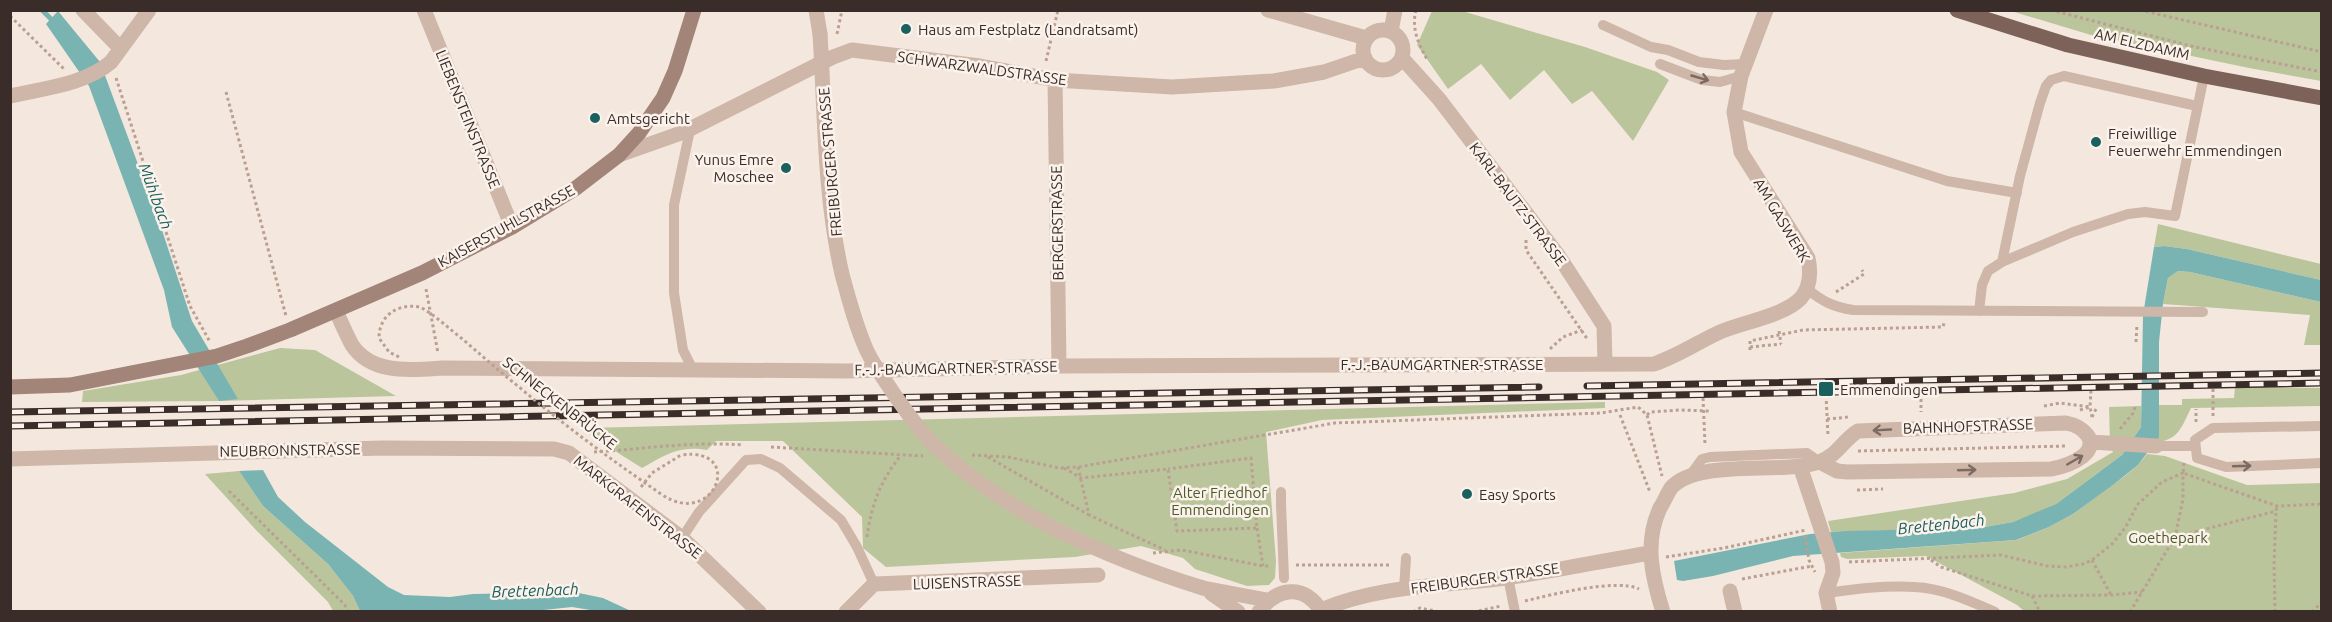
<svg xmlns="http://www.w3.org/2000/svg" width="2332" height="622" font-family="Ubuntu,sans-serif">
<rect width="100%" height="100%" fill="#f4e8de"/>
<path fill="#bbc59c" d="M1432 11H1462L1585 47 1657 72 1669 80 1633 141 1592 91 1572 104 1544 70 1510 100 1481 64 1448 89 1417 45Z
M2011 11H2321V81L2249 68 2091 35Z
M2158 224 2321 264V280L2187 249 2164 246 2154 247Z
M2178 271 2190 272 2321 302V345H2304L2310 315 2163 304 2168 278Z
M280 348 315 350 396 396 219 401 82 402 83 391 181 375Z
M2235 387 2321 388V406L2191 408C2181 428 2179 440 2154 443L2159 405H2182V399L2234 398Z
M1605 402V408L1322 420 1266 432 1276 561 1275 578 1269 585 1247 586 1195 569 1183 558 1141 546 1075 557 886 567 863 548 862 517 783 441H716L707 450C679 445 665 455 642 468L591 436 587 428Z
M2141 406V427L2122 455 2056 504 2034 514 2013 522 1979 528 1831 532 1828 521 2014 493 2067 479 2113 452 2110 443 2109 407Z
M2147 454 2165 456 2247 485 2321 483V611H2024L2017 605 1926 556 1847 559 1841 557 1840 553 2017 540 2049 527 2073 514 2125 476 2138 465Z
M239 471 263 506 328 564 353 596 360 611H333L328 602 256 530 205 474Z"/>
<path fill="#7ab4b2" d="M58 11 100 62 158 218 192 321 238 399 219 401 172 327 164 290 89 86 46 24Z
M2164 246 2187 249 2321 280V302L2190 272 2178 271 2168 278 2163 304 2159 342V437L2138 465 2113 485 2073 514 2049 527 2016 540 1793 556 1713 576 1683 581 1677 580 1674 561 1810 534 1845 531 1979 528 2013 522 2056 504 2122 455 2141 427 2143 315 2154 247Z
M263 470 278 497 305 522 388 587 404 595 450 597 473 594 574 592 603 598 631 611H596L572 607 525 612 360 611 353 596 328 564 263 506 239 471Z"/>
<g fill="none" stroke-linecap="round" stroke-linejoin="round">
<path stroke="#7ab4b2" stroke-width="5" d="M42 10 54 22"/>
<path stroke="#baa092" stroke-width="3" stroke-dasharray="3 3" stroke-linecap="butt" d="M1416 10C1411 29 1419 45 1428 61
M1476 10 1481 12
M2051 10 2195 47 2322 72
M2140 10 2322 52
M10 16 64 69
M837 34 842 10
M1046 61 1058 10
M116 78 190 306 210 342
M226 92 286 316
M1526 240V250L1588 340
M426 289 438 353
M1836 292 1864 274 1862 270
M2136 342 2137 324
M1750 347 1781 344
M1550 349 1563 337 1582 330
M1750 350V341L1803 330 1943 327 1944 323
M1921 393V412
M1826 395 1828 436
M1703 398 1705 444
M2044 406 2060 403 2090 407 2092 417
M2080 410 2090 407 2091 390
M1620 415 1650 492
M1647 415 1650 412 1680 410 1709 411
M2213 416V388
M2092 417 2096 409
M1827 419 1849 417
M2196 422V409
M2120 429 2134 412 2135 406
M771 447 923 456
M1858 451 2067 446
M594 452C644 449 693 441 743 445
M972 455 1008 457 1059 468 1078 467 1335 423 1601 413 1638 407 1647 415 1662 476
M988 457 1089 515
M2184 463 2183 473 2277 506 2322 504
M1078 467 1089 515 1165 550
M1064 468 1081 478 1168 469 1177 531 1257 528 1251 458 1168 469
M641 487 652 473 681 455
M1857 490 1883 489
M229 491 345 605 348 612
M1257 528 1263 566
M1805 536 1809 560 1815 572
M867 537C872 503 880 482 901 455
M1153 553 1182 550 1263 566H1271
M1666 557 1724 548 1806 530
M1931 560 1941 567 2032 596 2111 595 2142 592
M2092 560 2111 595
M1849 562 2001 555 2047 566 2066 567 2083 564 2092 560 2112 544 2125 528 2138 504 2162 482 2183 473V499L2175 537
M1296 565H1391
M1742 579 1812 566
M2032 596 2040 612
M1525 601C1550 595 1617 578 1639 589
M1413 612 1420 608 1440 612
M1473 612 1501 606
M2130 612 2175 537 2276 511 2277 506
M2275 612 2274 565 2276 511
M2312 612 2322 602"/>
<path stroke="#ceb6a8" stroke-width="10" d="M1603 25 1651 47 1668 50 1699 62 1724 65 1745 64
M1660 64 1702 80 1720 82 1741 76
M1734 112 1947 181 2017 193
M690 130 674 205V293L683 350 693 370
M2002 262 2020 176 2040 103 2046 86 2051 80 2064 76 2197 106
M1807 289C1822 301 1833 307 1853 310L2203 312
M1979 311 1982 285 1988 271 2002 262 2073 232 2128 214 2145 212 2175 216 2204 76
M2322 426 2213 428 2195 440 2197 458 2226 467 2322 463
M2156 446H2194
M1689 477 1702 459 1710 457 1807 453 1820 462
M1281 504V492
M682 538 699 512 746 460 761 459 780 468 841 520 857 547 874 584
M1508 577 1515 612
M1404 589 1406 558
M1826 593C1855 589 1885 585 1915 587 1942 588 1970 601 1995 612"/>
<path stroke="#ceb6a8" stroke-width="15" d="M1730 591 1735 612"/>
<path stroke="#ceb6a8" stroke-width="15" d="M83 10 120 48
M424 10 512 227
M816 10 820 34
M1268 10 1366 38
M1363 50a20 20 0 1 1 40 0a20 20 0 1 1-40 0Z
M1391 31 1395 10
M1402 58 1439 99 1558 255 1604 326 1605 363
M1055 80 1059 366
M10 96C44 88 84 85 111 62L149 10
M619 155 684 132 833 57 852 50 980 66 1055 80 1172 87 1274 81 1324 72 1365 58
M336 311C341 322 346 334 352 345 372 375 411 370 442 368L847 371 1059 366 1654 364C1678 356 1698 342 1720 332 1743 322 1784 316 1801 298 1811 286 1811 272 1808 258L1741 152 1734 112 1741 76 1766 10
M2091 442 2156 446
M10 459 383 448 554 449 569 453 682 538 759 612
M1800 466 1832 562 1833 573 1826 593 1830 612
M1203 588 1267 600
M1211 593 1238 612
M1321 610C1379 585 1444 586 1506 578 1554 571 1602 561 1650 553
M846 612 874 584 1098 575
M1259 612C1277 587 1304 583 1322 612
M1663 612C1652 577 1644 542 1660 508 1664 502 1667 494 1671 488 1697 458 1782 475 1819 462 1837 456 1843 440 1858 431L2066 423C2082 426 2101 441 2083 456 2074 463 2062 467 2051 469L1847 472 1837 471 1820 462"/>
<path stroke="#a28479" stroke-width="15" d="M10 387 70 385 217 356 247 346 290 330 422 273 512 227 576 188 619 155 639 133 663 98 675 71 694 10"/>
<path stroke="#7d6259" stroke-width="15" d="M1957 10 2068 45 2204 76 2322 98"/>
<defs>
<path id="rail" d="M1587 386 2322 373
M10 412 1539 387
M10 426 2322 383"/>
</defs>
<use href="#rail" stroke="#3a2d29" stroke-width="7"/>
<use href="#rail" stroke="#fbf2eb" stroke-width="4.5" stroke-dasharray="14" stroke-linecap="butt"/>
<path stroke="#baa092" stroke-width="3" stroke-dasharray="3 3" stroke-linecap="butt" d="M1779 331 1781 344
M399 357 389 352 379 338C379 315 398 303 420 307 435 315 447 327 460 337 480 354 499 371 519 387 565 426 613 461 661 494 714 531 747 446 681 455"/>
<path stroke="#ceb6a8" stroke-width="10" d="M1281 504 1284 578"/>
<path stroke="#ceb6a8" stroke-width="15" d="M820 34C825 114 824 196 842 274 849 300 856 327 867 351 874 366 885 380 894 394 906 411 918 429 933 444 1008 515 1106 558 1203 588"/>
</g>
<defs><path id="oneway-shaft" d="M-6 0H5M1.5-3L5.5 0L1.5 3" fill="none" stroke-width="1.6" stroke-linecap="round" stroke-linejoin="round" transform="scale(1.5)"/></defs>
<g stroke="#7d6b62">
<use href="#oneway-shaft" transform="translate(1700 78) rotate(16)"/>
<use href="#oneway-shaft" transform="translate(1882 430) rotate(177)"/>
<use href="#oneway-shaft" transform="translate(2075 460) rotate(-30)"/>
<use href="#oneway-shaft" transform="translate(2242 466) rotate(-2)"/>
<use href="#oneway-shaft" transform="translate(1967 470) rotate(-2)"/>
</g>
<g fill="#1a605e" stroke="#fbf2eb" stroke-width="2">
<circle cx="906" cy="29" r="6"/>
<circle cx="595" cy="118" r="6"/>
<circle cx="2096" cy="142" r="6"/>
<circle cx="786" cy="168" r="6"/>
<rect x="1818" y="381" width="16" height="16" rx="3"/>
<circle cx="1467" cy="494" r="6"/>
</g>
<g text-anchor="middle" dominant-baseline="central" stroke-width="5" stroke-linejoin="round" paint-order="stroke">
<g font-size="15" fill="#3a2d29" stroke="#fbf2eb" text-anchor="start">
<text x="918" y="29">Haus am Festplatz (Landratsamt)</text>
<text x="607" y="118">Amtsgericht</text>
<text x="2108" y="133">Freiwillige<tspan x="2108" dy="17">Feuerwehr Emmendingen</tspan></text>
<text x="774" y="159" text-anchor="end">Yunus Emre<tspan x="774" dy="17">Moschee</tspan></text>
<text x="1840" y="389">Emmendingen</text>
<text x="1479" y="494">Easy Sports</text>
</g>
<g font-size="15" fill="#3a2d29" stroke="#fbf2eb">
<text transform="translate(2142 44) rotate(13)">AM ELZDAMM</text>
<text transform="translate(982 68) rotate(8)">SCHWARZWALDSTRASSE</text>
<text transform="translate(468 119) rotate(68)">LIEBENSTEINSTRASSE</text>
<text transform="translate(830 162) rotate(-95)">FREIBURGER STRASSE</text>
<text transform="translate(1518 204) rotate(53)">KARL-BAUTZ-STRASSE</text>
<text transform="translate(1782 220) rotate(59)">AM GASWERK</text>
<text transform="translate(1057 223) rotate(-91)">BERGERSTRASSE</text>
<text transform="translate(506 226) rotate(-29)">KAISERSTUHLSTRASSE</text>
<text x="1442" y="364">F.-J.-BAUMGARTNER-STRASSE</text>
<text transform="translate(956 368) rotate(-1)">F.-J.-BAUMGARTNER-STRASSE</text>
<text transform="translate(560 403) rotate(38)">SCHNECKENBRÜCKE</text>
<text transform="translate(1968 426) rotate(-2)">BAHNHOFSTRASSE</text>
<text transform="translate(290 450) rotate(-1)">NEUBRONNSTRASSE</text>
<text transform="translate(638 507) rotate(38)">MARKGRAFENSTRASSE</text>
<text transform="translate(1485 578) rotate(-8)">FREIBURGER STRASSE</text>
<text transform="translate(967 582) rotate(-2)">LUISENSTRASSE</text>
</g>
<g font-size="15" fill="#4d5b2a" stroke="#fbf2eb">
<text x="1220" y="492">Alter Friedhof<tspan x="1220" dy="17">Emmendingen</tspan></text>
<text x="2168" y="537">Goethepark</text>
</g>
<g font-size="16" font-style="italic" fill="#1a605e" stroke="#fbf2eb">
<text transform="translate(156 196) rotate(70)">Mühlbach</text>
<text transform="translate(1941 524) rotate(-6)">Brettenbach</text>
<text transform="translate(535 590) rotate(-2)">Brettenbach</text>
</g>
</g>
<rect width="2332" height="622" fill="none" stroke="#3a2d29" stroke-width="24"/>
</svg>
